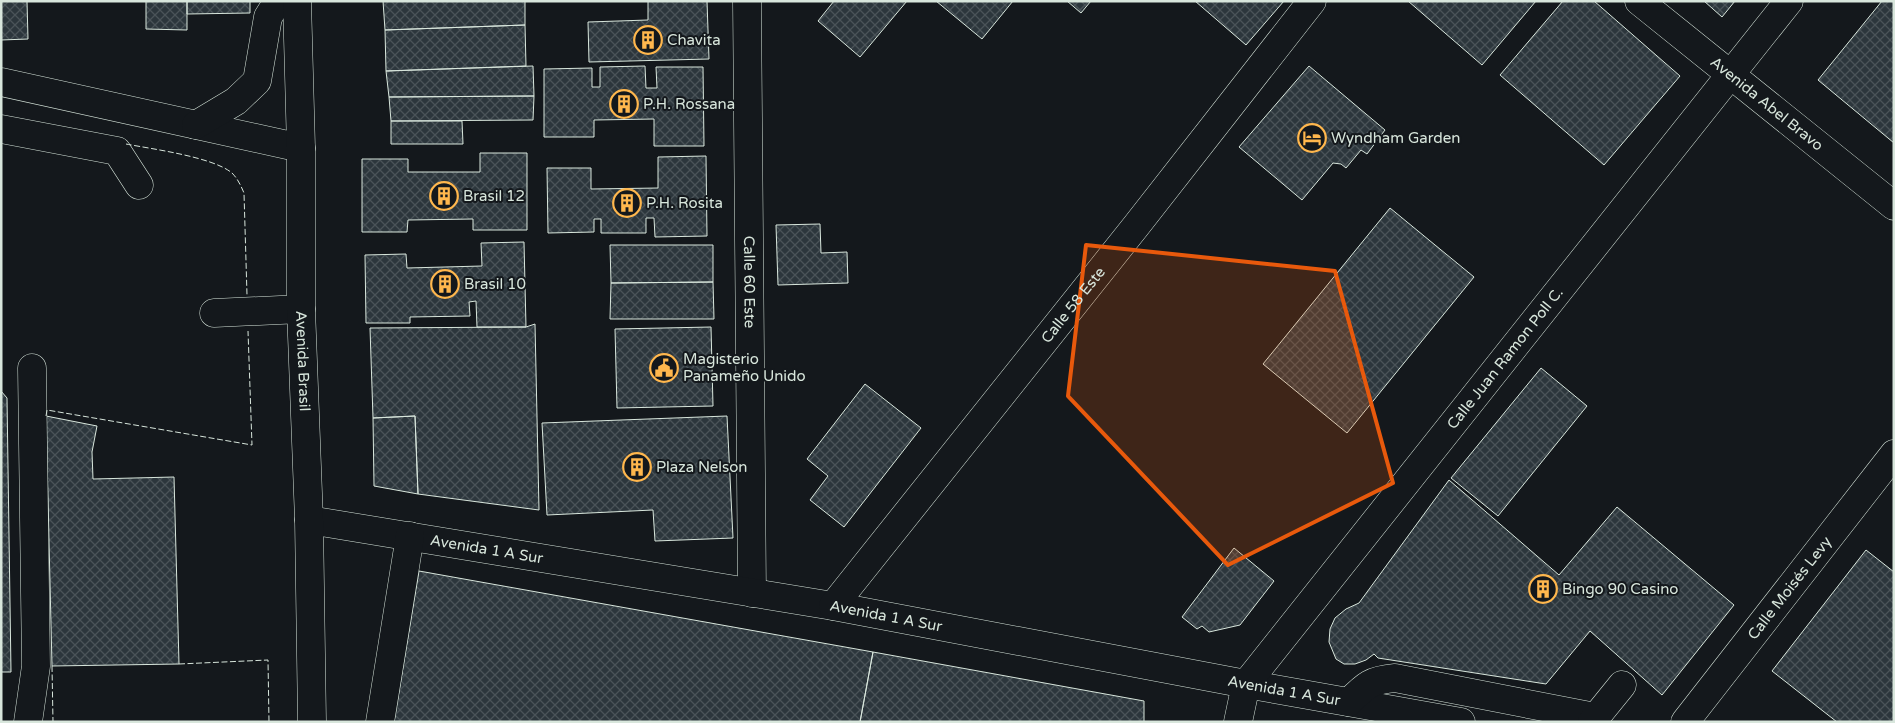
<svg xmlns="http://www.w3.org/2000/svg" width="1895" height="723" font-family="'Varela Round',sans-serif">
<defs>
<pattern id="building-cross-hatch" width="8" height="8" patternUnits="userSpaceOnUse" patternTransform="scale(1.25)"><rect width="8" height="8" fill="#2c363c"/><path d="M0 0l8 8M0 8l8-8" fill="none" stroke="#4a5358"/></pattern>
</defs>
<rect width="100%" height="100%" fill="#14181c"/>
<path fill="url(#building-cross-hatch)" stroke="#d8e6dc" d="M1 1H27L28 39 1 40Z
M146 1H187V30L146 29Z
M187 1H250V13L187 14Z
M383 1H525V25L385 30Z
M648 1H707L709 59 589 62 588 22 648 20Z
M834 1H907L860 57 818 21Z
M936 1H1013L982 39Z
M1067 1H1091L1081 13Z
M1195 1H1284L1246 45Z
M1408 1H1536L1482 65Z
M1563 1H1594L1680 76 1604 165 1500 75Z
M1704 1H1735L1722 17Z
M1882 1H1894V143L1818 80Z
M525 25 526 66 386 71 385 30Z
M533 66 534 96 389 97 386 71Z
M645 66 646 88H657L656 67H703L704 146H654V119L594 120V137H544V69L592 68V87H600V67Z
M1309 66 1385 130 1367 154 1361 150 1346 168 1341 164 1333 163 1302 200 1239 147Z
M534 96 533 120 391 121 389 97Z
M391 121H462L463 144H391Z
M480 153H527V230H473V219L408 220 407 232H362V159H408V172H480Z
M706 156 707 236 655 237 654 218H646V233H601V219H594V232L548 233 547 168H591V189L658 188V157Z
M1390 208 1474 277 1347 433 1263 364Z
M820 224 821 253 847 252 848 283 778 285 776 225Z
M524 242 526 327H477L476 301 469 302 470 316 410 317V323H366L365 255 406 254 407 268 482 266 481 243Z
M610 245H713V282L611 283Z
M713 282 714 319H610L611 283Z
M535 324 539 510 418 494 415 416 373 418 370 328 526 327Z
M711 327 713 406 617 408 615 329Z
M1541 368 1587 406 1498 516 1451 478Z
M865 384 921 428 844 527 810 500 828 476 807 459Z
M1 391 7 398 11 672H1Z
M46 416 97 426 92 452 93 479 174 477 179 664 52 666Z
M415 416 418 494 374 486 373 418Z
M727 416 733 538 655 541 653 510 547 515 542 423Z
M1449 480 1559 575 1617 507 1734 605 1662 695 1590 631 1546 684 1378 658 1374 654 1366 660 1355 664H1344L1336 659 1329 642 1330 629 1335 618 1346 609 1359 603Z
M1234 548 1274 581 1240 625 1209 632 1202 626 1197 629 1182 617Z
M1866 550 1894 572V722H1837L1772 671Z
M419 571 873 652 860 722H394Z
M873 652 1144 701V722H860Z"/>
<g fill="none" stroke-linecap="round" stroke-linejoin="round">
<defs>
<g id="minor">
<path id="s1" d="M747 1 752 593"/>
<path id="s2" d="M1639 1 1894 206"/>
<path d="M1 82 301 148"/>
<path d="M196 125 236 101 257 81 268 17 278 1"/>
<path d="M1 129 117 151 139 185"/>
<path d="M214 313 301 309"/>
<path id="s3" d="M309 520 833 606 1246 684 1461 722"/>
<path id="s4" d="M833 606 1136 226 1312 1"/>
<path d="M1349 702C1366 685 1371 680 1395 678L1595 717"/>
<path d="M28 722 36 666 32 368"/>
<path d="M380 722 410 536"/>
<path id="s5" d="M1238 722 1246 684 1789 1"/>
<path d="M1592 722 1622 685"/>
<path id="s6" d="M1685 722 1894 454"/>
</g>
<g id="major">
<path id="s7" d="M297 1 301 148V309L309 520 312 722"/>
</g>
</defs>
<use href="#minor" stroke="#d8e6dc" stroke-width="29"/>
<use href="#major" stroke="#d8e6dc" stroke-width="29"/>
<use href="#minor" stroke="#14181c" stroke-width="28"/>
<use href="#major" stroke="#14181c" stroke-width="28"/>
<path stroke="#d8e6dc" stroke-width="1" stroke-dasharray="6 2.5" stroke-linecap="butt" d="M126 144C152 149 213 157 232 173 238 179 241 186 244 193L247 295
M46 416 47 410 252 445 248 331
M179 664 268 660 269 722
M52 666 53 722"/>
</g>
<path fill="#e8590c" fill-opacity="0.2" stroke="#e8590c" stroke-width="4" stroke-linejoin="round" d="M1086 245 1335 271 1393 483 1228 565 1068 396Z"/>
<defs>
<symbol id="building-ring" viewBox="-11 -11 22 22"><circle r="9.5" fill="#14181c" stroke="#ffb74d" stroke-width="1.5"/><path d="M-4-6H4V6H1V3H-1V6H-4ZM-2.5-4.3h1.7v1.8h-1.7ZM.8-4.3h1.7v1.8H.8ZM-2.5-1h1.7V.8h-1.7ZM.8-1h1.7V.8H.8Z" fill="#ffb74d"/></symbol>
<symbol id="hotel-ring" viewBox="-11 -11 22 22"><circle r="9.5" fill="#14181c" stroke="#ffb74d" stroke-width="1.5"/><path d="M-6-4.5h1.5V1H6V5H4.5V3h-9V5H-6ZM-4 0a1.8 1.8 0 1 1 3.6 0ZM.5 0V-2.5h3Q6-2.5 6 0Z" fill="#ffb74d"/></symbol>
<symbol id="civic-ring" viewBox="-11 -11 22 22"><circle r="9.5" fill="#14181c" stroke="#ffb74d" stroke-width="1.5"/><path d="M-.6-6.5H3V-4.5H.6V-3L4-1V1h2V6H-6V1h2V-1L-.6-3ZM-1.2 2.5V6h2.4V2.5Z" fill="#ffb74d"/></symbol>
</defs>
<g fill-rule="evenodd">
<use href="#building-ring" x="632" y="24" width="32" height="32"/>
<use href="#building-ring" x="608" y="88" width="32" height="32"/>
<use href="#hotel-ring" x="1296" y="122" width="32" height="32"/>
<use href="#building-ring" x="428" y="180" width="32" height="32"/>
<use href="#building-ring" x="611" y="187" width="32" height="32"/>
<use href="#building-ring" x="429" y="268" width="32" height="32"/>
<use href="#civic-ring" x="648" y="352" width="32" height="32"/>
<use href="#building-ring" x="621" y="451" width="32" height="32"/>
<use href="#building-ring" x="1527" y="573" width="32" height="32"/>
</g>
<g text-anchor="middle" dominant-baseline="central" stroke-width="4" stroke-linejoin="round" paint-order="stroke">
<g font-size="15" fill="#d8e6dc" stroke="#14181c" text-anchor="start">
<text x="667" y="40">Chavita</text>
<text x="643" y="104">P.H. Rossana</text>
<text x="1331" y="138">Wyndham Garden</text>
<text x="463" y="196">Brasil 12</text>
<text x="646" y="203">P.H. Rosita</text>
<text x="464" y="284">Brasil 10</text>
<text x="683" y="359">Magisterio<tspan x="683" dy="17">Panameño Unido</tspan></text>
<text x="656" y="467">Plaza Nelson</text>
<text x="1562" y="589">Bingo 90 Casino</text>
</g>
<g font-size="15" fill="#d8e6dc" stroke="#14181c">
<text stroke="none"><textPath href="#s2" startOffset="164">Avenida Abel Bravo</textPath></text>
<text stroke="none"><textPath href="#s1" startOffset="281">Calle 60 Este</textPath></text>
<text stroke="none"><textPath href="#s4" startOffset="385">Calle 58 Este</textPath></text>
<text stroke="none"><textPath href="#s5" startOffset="455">Calle Juan Ramon Poll C.</textPath></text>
<text stroke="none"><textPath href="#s7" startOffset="360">Avenida Brasil</textPath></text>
<text stroke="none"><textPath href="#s3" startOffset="180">Avenida 1 A Sur</textPath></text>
<text stroke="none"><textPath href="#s6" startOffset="170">Calle Moisés Levy</textPath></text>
<text stroke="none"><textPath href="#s3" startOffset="585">Avenida 1 A Sur</textPath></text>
<text stroke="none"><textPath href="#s3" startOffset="990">Avenida 1 A Sur</textPath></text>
</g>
</g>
<rect width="1895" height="723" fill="none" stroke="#d8e6dc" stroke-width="5"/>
</svg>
